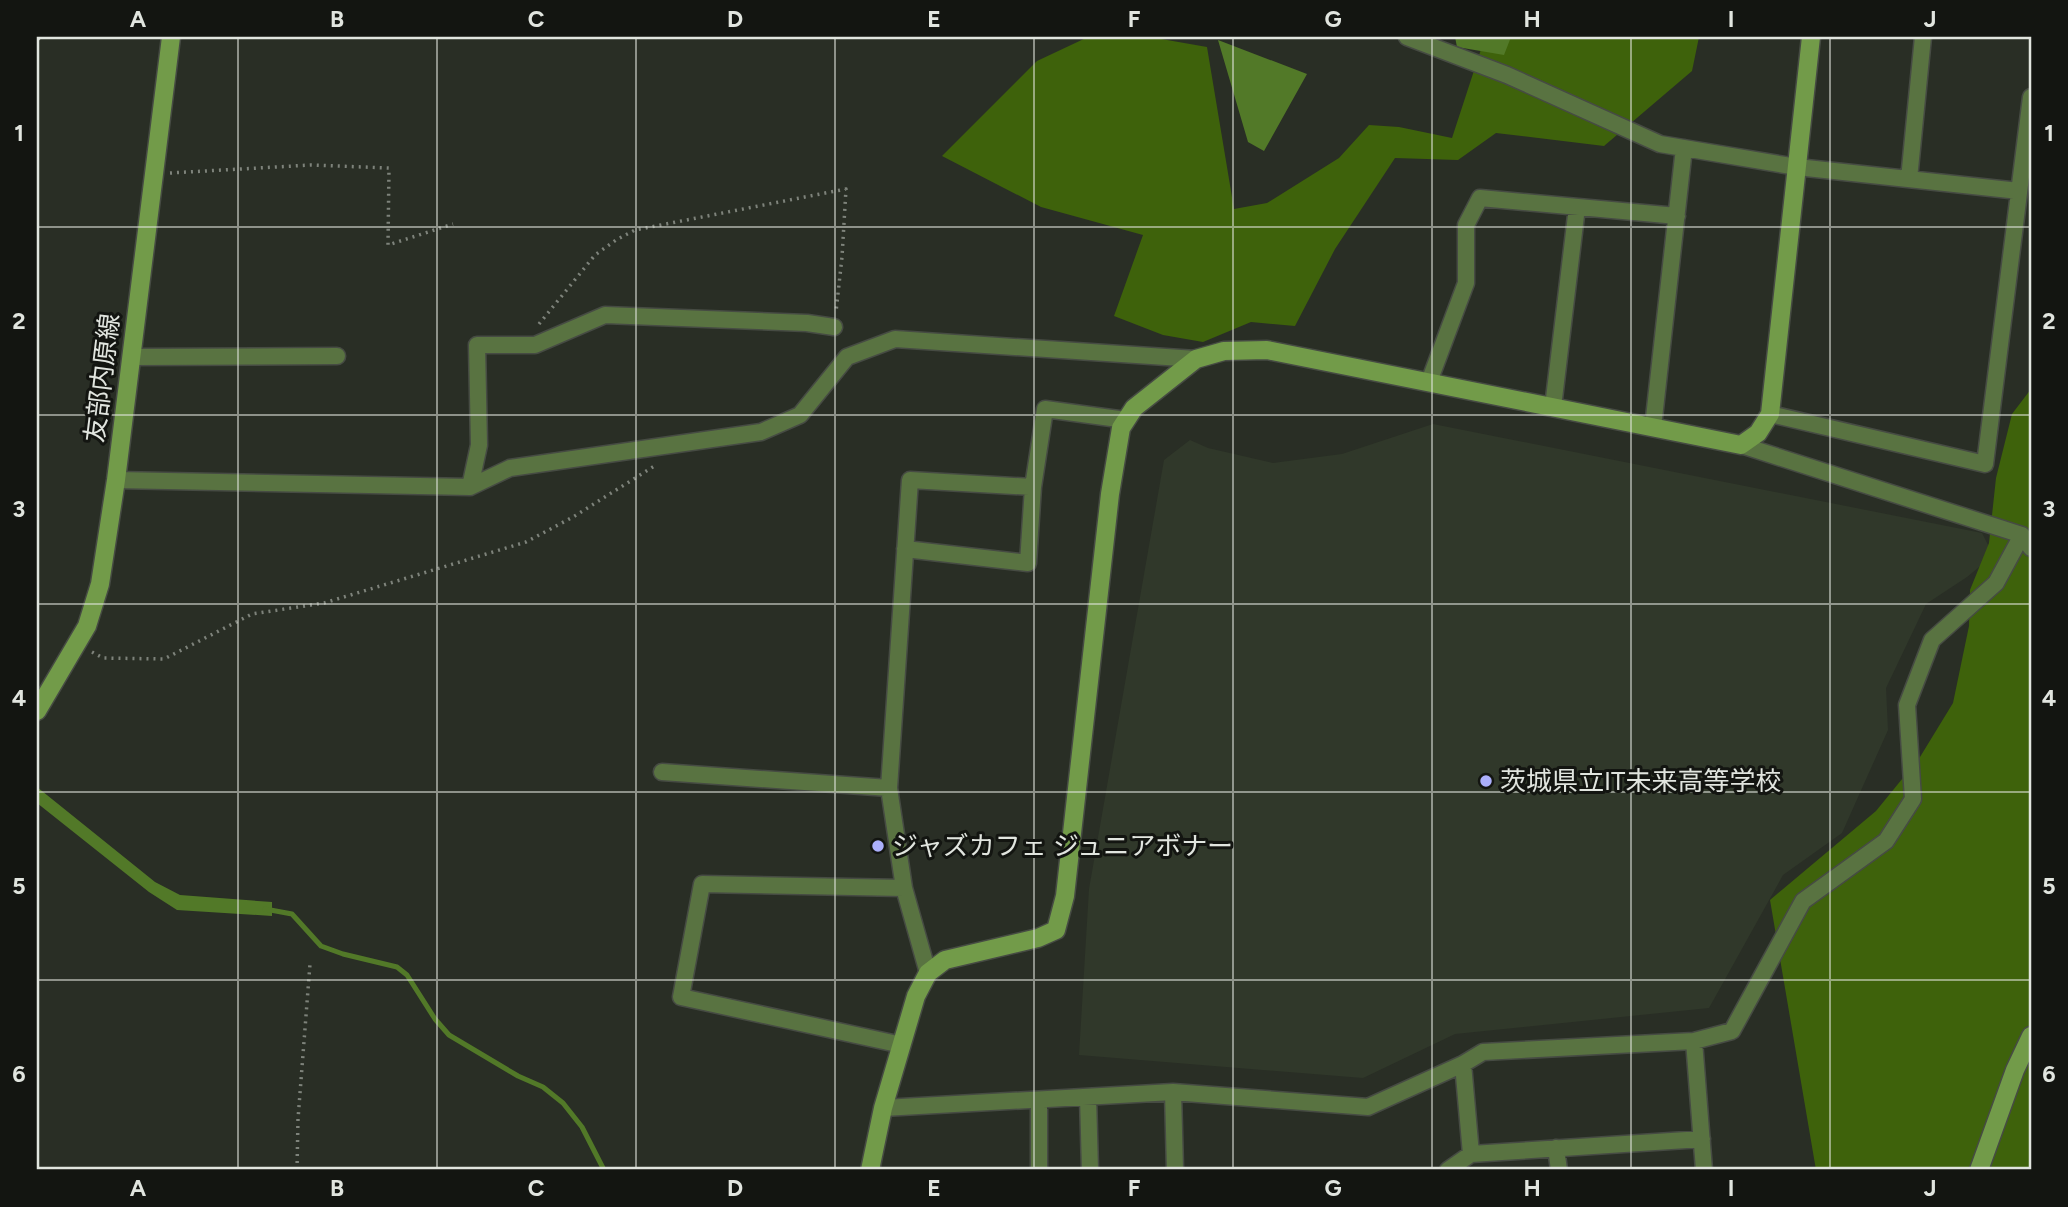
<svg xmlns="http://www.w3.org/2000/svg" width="2068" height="1207" font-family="Figtree,'Noto Sans JP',sans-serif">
<rect width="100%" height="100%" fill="#292e25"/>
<path fill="#30382a" d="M1433 424 1982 533 1991 551 1984 563 1967 577 1926 604 1886 688 1888 730 1842 833 1783 875 1709 1008 1455 1034 1363 1078 1079 1055 1089 889 1164 460 1190 440 1208 448 1273 463 1342 454Z"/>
<path fill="#3e620b" d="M1088 37H1150L1207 47 1234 209 1267 203 1339 158 1369 125 1399 127 1452 138 1485 37H1699L1692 71 1604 146 1496 133 1458 160 1395 158 1335 249 1295 326 1251 322 1203 342 1163 335 1114 316 1143 235 1041 207 942 156 1037 61Z
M2031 389V1170H1816L1770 900 1876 811 1920 757 1953 703 1969 626 1970 590 1989 543 1996 478 2012 414Z"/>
<path fill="#527928" d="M1455 37H1511L1504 55 1457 47Z
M1218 40 1307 74 1264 151 1248 142Z
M37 787 155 882 180 895 272 902V916L177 910 149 892 37 803Z"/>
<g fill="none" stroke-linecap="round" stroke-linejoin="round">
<path stroke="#527928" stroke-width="5" d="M265 909 292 914 321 946 343 954 397 967 407 975 435 1019 449 1035 518 1076 543 1087 563 1103 582 1127 604 1170"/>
<defs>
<path id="street" d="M1407 37 1507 75 1660 144 1797 167 2019 191
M1909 179 1923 37
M131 357 337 356
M1429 382 1466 283V225L1480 198 1677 216
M1553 407 1577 207
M1770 414 1985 464 2031 97
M1653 427 1684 148
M1741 445 2022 535 2031 548
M116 480 470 487 510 468 761 432 800 415 847 357 895 339 1196 359
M470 487 479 445 477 345H535L605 315 807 323 834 327
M905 549 1028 563 1033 487 1045 409 1126 420
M662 772 889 788
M928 973 904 888 889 788 910 480 1033 487
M1694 1041 1704 1170
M902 1045 681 997 702 884 904 888
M1463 1064 1471 1154
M1173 1092 1175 1170
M1088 1097 1090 1170
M1039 1100V1170
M883 1108 1173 1092 1368 1107 1463 1064 1483 1052 1694 1041 1732 1031 1803 901 1886 841 1913 799 1907 705 1932 640 1996 583 2022 535
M1556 1148 1559 1170
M1448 1170 1471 1154 1702 1139"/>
<path id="secondary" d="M37 711 87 626 100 584 116 480 171 37
M870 1170 883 1108 916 996 928 973 945 960 1038 938 1056 930 1065 896 1110 494 1121 428 1134 408 1196 359 1224 351 1267 350 1741 445 1758 433 1770 414 1811 37
M1979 1170 2015 1070 2031 1036"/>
</defs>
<use href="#street" stroke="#464b43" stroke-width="19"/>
<use href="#secondary" stroke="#464b43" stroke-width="21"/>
<path stroke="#7e837b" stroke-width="3.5" stroke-dasharray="2 5" stroke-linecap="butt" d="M170 173 311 165 389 168 388 245 453 224
M539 324 595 255 616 240 635 230 846 189 842 257 836 312
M92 652 103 658 164 659 252 614 324 603 526 542 573 517 656 465
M297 1170 298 1119 310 964"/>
<use href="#street" stroke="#597341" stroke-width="16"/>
<use href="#secondary" stroke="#729b49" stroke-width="18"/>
<path stroke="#c8ccc6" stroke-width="5" d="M37 39 39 37"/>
</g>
<path fill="none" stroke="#e1e5df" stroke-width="2" stroke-opacity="0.55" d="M238 37V1170M437 37V1170M636 37V1170M835 37V1170M1034 37V1170M1233 37V1170M1432 37V1170M1631 37V1170M1830 37V1170M37 227H2031M37 415H2031M37 604H2031M37 792H2031M37 980H2031"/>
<g fill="#abaffb" stroke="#131511" stroke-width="2.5">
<circle cx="1486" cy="781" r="7"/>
<circle cx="878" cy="846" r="7"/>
</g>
<g text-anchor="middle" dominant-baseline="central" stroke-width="6" stroke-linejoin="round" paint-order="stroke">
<g font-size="26" fill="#e1e5df" stroke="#131511">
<text transform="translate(102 378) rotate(-83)">友部内原線</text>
</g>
<g font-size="26" fill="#e1e5df" stroke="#131511" text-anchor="start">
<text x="1500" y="781">茨城県立IT未来高等学校</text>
<text x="892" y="846">ジャズカフェ ジュニアボナー</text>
</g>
</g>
<rect width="2068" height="1207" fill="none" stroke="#131511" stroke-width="77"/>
<rect x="38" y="38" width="1992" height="1130" fill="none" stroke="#e1e5df" stroke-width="2.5"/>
<g font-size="23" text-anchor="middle" font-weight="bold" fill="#e1e5df">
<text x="138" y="27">A</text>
<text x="337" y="27">B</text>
<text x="536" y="27">C</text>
<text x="735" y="27">D</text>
<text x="934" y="27">E</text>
<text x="1134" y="27">F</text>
<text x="1333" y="27">G</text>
<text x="1532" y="27">H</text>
<text x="1731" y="27">I</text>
<text x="1930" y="27">J</text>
<text x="19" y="141">1</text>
<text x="2049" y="141">1</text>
<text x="19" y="329">2</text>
<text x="2049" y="329">2</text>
<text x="19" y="517">3</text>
<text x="2049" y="517">3</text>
<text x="19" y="706">4</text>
<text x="2049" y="706">4</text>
<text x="19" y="894">5</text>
<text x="2049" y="894">5</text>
<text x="19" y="1082">6</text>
<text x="2049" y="1082">6</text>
<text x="138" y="1196">A</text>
<text x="337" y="1196">B</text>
<text x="536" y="1196">C</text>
<text x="735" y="1196">D</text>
<text x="934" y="1196">E</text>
<text x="1134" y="1196">F</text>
<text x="1333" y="1196">G</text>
<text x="1532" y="1196">H</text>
<text x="1731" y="1196">I</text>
<text x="1930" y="1196">J</text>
</g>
</svg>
